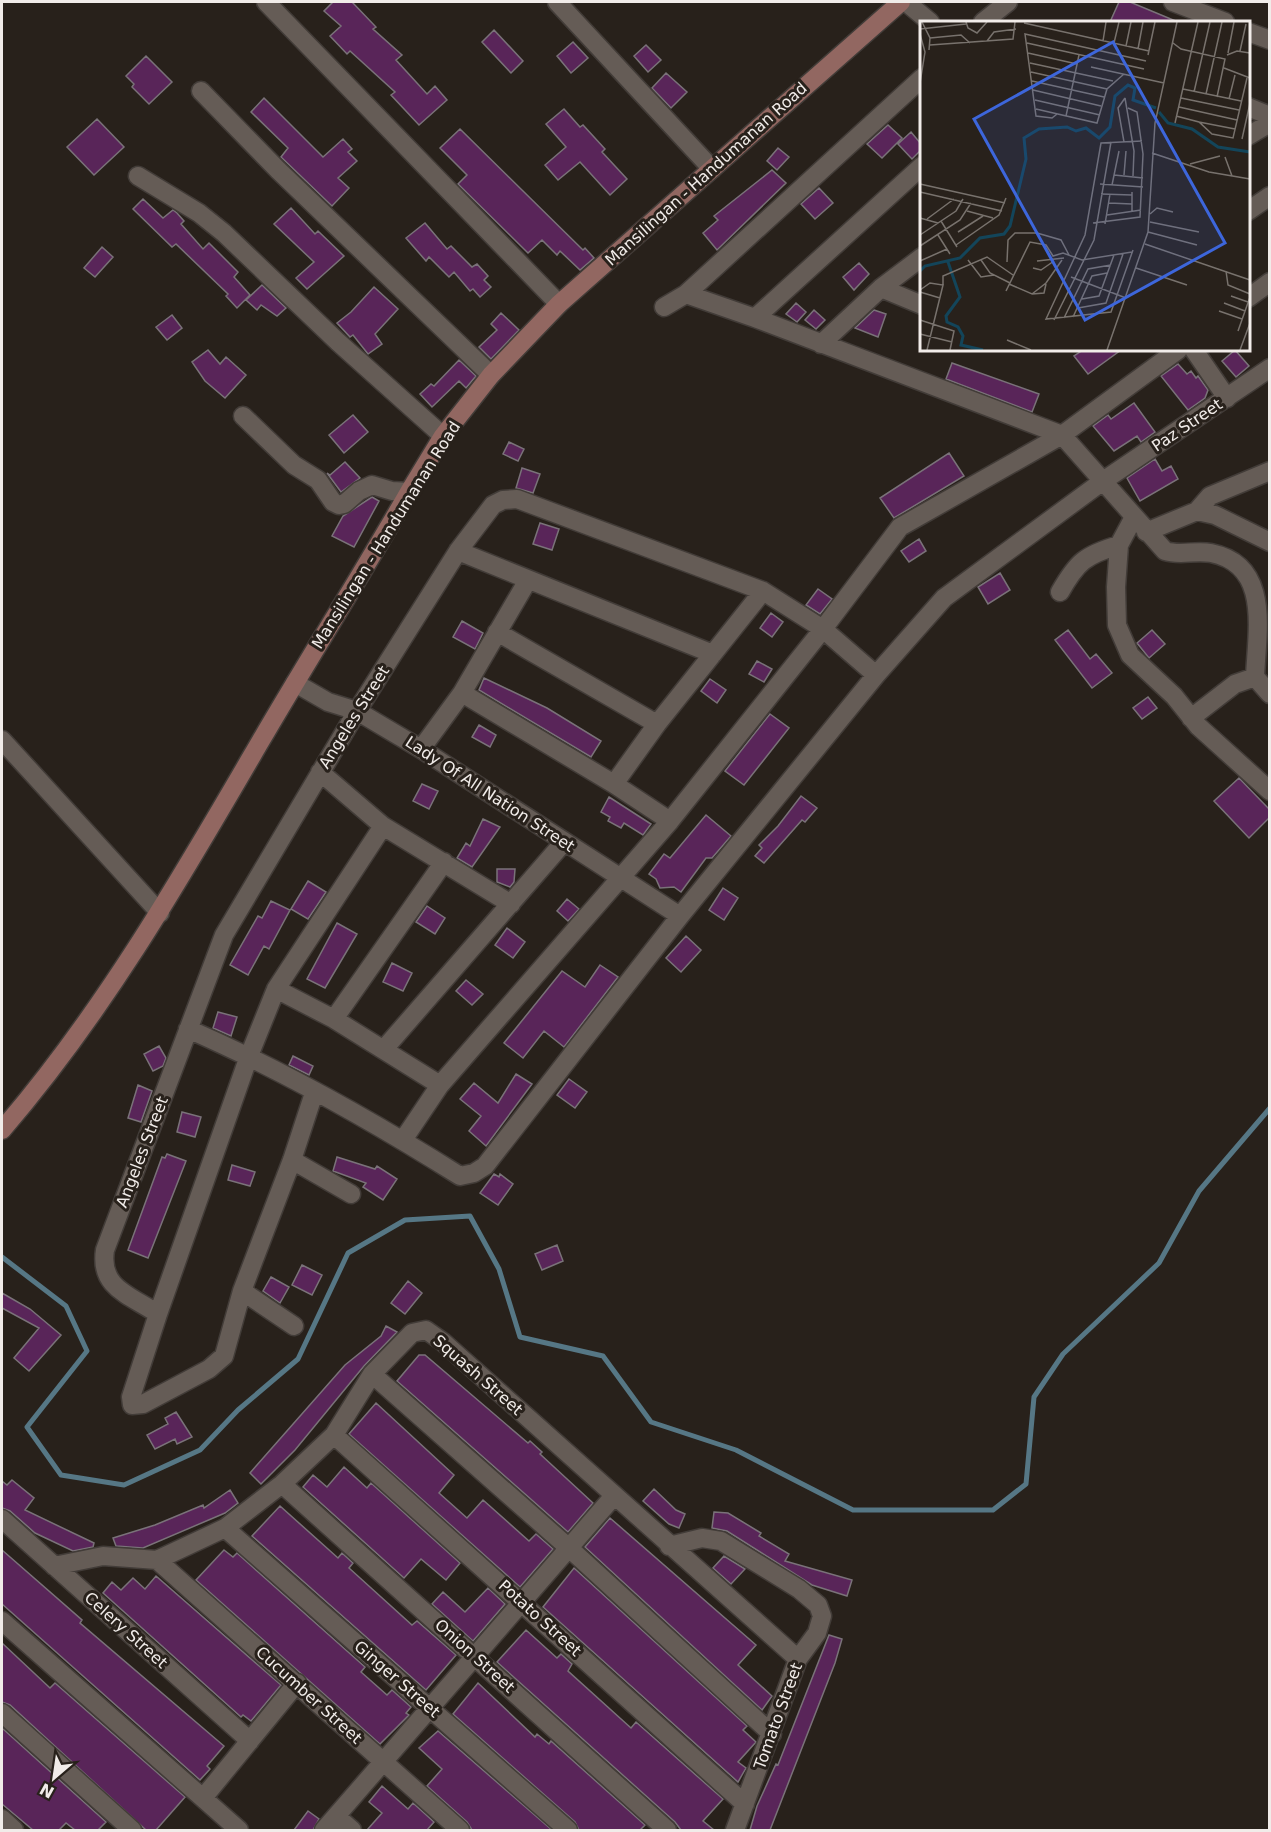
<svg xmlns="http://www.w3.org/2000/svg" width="1271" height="1832" font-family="'DejaVu Sans',sans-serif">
<rect width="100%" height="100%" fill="#28211b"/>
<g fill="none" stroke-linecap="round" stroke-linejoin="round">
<path stroke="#567785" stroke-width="5" d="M2 1257 66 1306 87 1351 27 1427 61 1475 124 1485 200 1450 238 1410 298 1359 348 1253 405 1220 470 1216 499 1269 520 1337 603 1356 651 1422 736 1450 853 1510H993L1026 1484 1034 1397 1063 1354 1159 1263 1199 1191 1270 1108"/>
</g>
<path fill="#592559" stroke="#7a7279" stroke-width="1.5" d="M333 2H352L376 27 373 29 402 55 396 60 427 94 435 86 447 100 419 125 391 95 395 92 350 51 347 54 330 36 341 26 324 11Z
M1119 2H1130L1178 22H1110Z
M494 30 523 61 511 73 482 42Z
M573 42 588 58 571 73 557 56Z
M646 45 661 60 648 72 634 56Z
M146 56 172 82 149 104 132 87 134 84 126 76Z
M666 73 687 92 671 108 652 88Z
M264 98 323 157 343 139 352 149 348 152 357 161 338 178 349 188 332 206 281 157 288 148 251 112Z
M564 109 580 127 583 125 605 149 602 152 627 179 610 195 580 162 558 180 545 165 566 147 546 124Z
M97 119 124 147 94 175 67 147Z
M888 125 902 138 882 158 867 144Z
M460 129 583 250 585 248 594 258 580 270 560 251 557 255 542 240 528 253 458 184 467 175 440 148Z
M911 132 921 144V150L912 159 898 144Z
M778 148 789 157 777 170 767 161Z
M772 170 786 183 717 250 703 233 718 220 714 216Z
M819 188 833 203 815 219 801 204Z
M143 199 163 218 173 210 177 213 184 221 181 224 203 249 209 243 238 272 234 277 250 295 237 308 226 296 228 294 176 244 172 247 133 209Z
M291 208 315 234 318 231 344 256 307 289 296 278 314 262 274 224Z
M425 223 447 249 451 246 472 267 477 264 488 276 484 280 491 287 480 297 473 289 470 291 454 272 449 277 429 257 426 261 406 238Z
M102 247 113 257 95 277 84 268Z
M859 263 869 274 854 290 843 277Z
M262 285 286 308 277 316 261 305 257 310 246 300Z
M374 287 398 309 375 334 382 344 368 354 353 335 350 337 337 323 351 312Z
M796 303 806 312 797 322 786 314Z
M814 310 825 320 816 329 805 320Z
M874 310 886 314 878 337 855 328Z
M501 313 519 330 491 359 479 347 497 330 491 324Z
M172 315 182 328 167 340 156 327Z
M208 350 220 364 226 357 246 375 225 398 205 381 192 362Z
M1083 350H1121L1088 374 1074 356Z
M1235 350 1249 366 1236 377 1222 361Z
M459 360 476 376 466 388 459 381 432 407 420 394 431 384 434 386Z
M952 363 1039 394 1032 412 946 379Z
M1178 364 1187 374 1191 371 1196 378 1198 376 1208 390 1205 398 1188 410 1161 376Z
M1134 403 1155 432 1141 442 1137 436 1114 451 1093 426 1108 415 1111 419Z
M353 415 368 432 344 453 329 435Z
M509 442 524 449 518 461 503 454Z
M949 453 964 476 894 518 880 498Z
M1155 459 1162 471 1171 466 1178 479 1140 501 1127 478Z
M345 462 360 478 341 492 327 473 330 475Z
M522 468 540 474 533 493 516 488Z
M372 497 379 501 354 547 332 536 343 516Z
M540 523 559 529 552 550 533 544Z
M919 539 926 551 909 562 901 551Z
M1000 573 1010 590 988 604 978 587Z
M818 589 832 599 820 614 806 605Z
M771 613 783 622 772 637 760 628Z
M462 621 483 633 475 649 453 637Z
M1068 630 1090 659 1096 654 1112 673 1092 688 1055 640Z
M1152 630 1165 644 1149 658 1137 643Z
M757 661 772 669 764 682 749 674Z
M484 678 547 708 601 741 591 757 479 690Z
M710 679 726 690 717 703 701 691Z
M1148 697 1157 708 1142 719 1133 708Z
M770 714 789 728 744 785 725 771Z
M479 725 496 735 490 747 472 737Z
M1239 778 1269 809V818L1249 838 1214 801Z
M422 784 438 791 429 809 413 801Z
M801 796 817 808 805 822 802 820 764 863 755 856 762 848 759 845 778 826Z
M609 797 651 824 643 835 624 823 621 828 608 821 610 817 601 812Z
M706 815 731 836 712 858H706L681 892 674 887 660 888 656 879 649 874 664 854 670 858Z
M483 819 500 827 472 867 457 858 466 843 470 846Z
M497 869H515L514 882 510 887 497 882Z
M308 881 326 892 308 919 291 909Z
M723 888 738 898 724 920 709 910Z
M567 899 579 909 568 921 557 911Z
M271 901 290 910 269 949 264 946 248 975 230 965 258 916 262 918Z
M427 906 445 918 435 934 416 922Z
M337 923 357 934 325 988 307 979Z
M507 928 525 942 513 958 495 945Z
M686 936 701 950 681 972 666 958Z
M392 963 412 973 403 991 383 982Z
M600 965 618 977 564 1047 544 1031 523 1058 504 1043 562 971 585 987Z
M466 980 483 994 472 1005 456 991Z
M218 1012 237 1017 231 1036 213 1028Z
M159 1046 166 1058 163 1066 153 1071 144 1054Z
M293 1056 313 1066 309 1075 289 1065Z
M516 1074 532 1084 486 1146 469 1131 481 1116 460 1099 474 1083 498 1103Z
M569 1079 587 1092 575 1108 557 1095Z
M138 1085 152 1091 141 1122 128 1118Z
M182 1112 201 1117 195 1137 177 1132Z
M167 1154 186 1161 148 1258 128 1250 162 1157 165 1158Z
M337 1157 375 1169 377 1166 397 1179 383 1200 363 1187 366 1183 333 1171Z
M232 1165 255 1172 250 1186 228 1180Z
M494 1174 499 1177 500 1174 513 1184 498 1205 480 1193Z
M557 1245 563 1261 542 1270 535 1254Z
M302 1265 322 1275 312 1295 292 1285Z
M271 1277 289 1287 280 1303 263 1291Z
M408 1281 422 1293 405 1314 391 1303Z
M2 1293 30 1309 61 1335 29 1371 14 1358 39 1328 2 1308Z
M386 1326 397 1332 364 1366 295 1450 261 1484 250 1473 345 1365 381 1336Z
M419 1355H425L528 1443 530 1441 542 1452 540 1454 593 1503 568 1532 397 1381Z
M376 1403 454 1475 439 1493 467 1518 483 1500 529 1541 536 1534 553 1549 520 1587 349 1434Z
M176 1412 192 1437 177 1444 175 1439 155 1449 147 1435 168 1424 165 1418Z
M344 1467 367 1488 371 1483 460 1563 446 1580 421 1559 404 1578 303 1487 313 1475 327 1487Z
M12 1480 34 1498 25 1510 94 1543 93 1547 73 1551 35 1533 10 1511 2 1508V1481L7 1485Z
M654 1489 676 1510 685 1514 679 1528 669 1524 643 1501Z
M230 1490 238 1503 225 1513 143 1548 116 1546 113 1538 155 1525 203 1505 204 1508Z
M280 1506 338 1558 342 1553 353 1563 349 1568 412 1625 417 1621 456 1655 426 1690 252 1536Z
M714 1512 728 1513 761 1533 759 1536 789 1554 785 1561 852 1580 847 1596 812 1585 727 1531 712 1528Z
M610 1518 756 1645 738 1665 772 1696 762 1710 585 1547Z
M2 1550 82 1620 80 1623 224 1746 207 1766 210 1769 200 1780 2 1604Z
M224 1550 233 1557 237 1553 365 1667 361 1672 387 1695 392 1690 411 1707 406 1713 409 1715 380 1744 196 1580Z
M724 1556 745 1569 731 1584 713 1568Z
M574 1568 747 1726 743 1730 756 1742 738 1762 746 1768 738 1782 543 1607Z
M156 1576 281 1685 251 1721 243 1715 241 1717 103 1593 112 1582 121 1590 133 1578 145 1589Z
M488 1588 505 1604 473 1641 432 1604 443 1592 465 1612Z
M526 1630 557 1658 561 1654 572 1664 568 1671 631 1728 636 1722 723 1799 703 1821 714 1830H681L675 1822 497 1662Z
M829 1635 842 1639 835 1663 770 1830H750L757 1806 776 1764 778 1765Z
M2 1643 50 1688 55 1683 185 1797 156 1830H146L10 1705 2 1702Z
M478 1683 535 1737 537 1734 549 1744 551 1741 645 1825 640 1830H579L575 1822 453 1714Z
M2 1728 106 1822 98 1830H75L66 1823 59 1830H33L2 1804Z
M438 1731 552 1830H472L467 1822 427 1786 442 1769 419 1748Z
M382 1786 408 1809 413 1803 434 1822 427 1830H367L382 1813 369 1802Z
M308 1811 319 1819 313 1830H294Z"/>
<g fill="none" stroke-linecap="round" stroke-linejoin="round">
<defs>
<path id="street" d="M266 2 559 304
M557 2 712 169
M906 2 930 22
M1173 2 1225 22
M983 22 1008 2
M1248 32 1270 40
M201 91 278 170 491 375
M1248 107 1270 116
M1248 136 1270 123
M138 176 199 213 224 233 338 342 443 436
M1248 211 1270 196
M881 288 922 305
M686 294 755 318 1062 435 1165 551C1180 556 1195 550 1211 553 1271 565 1257 630 1255 677L1270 694
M1248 298 1270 282
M664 307 686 294 922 78
M755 318 922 166
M821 344 881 288 922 257
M1194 350 1227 398
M243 416 294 465 318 480 333 502 339 505 344 504 359 491 372 485 392 491 409 492
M1197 511 1210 496 1270 471
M1134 517 1119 545 1116 587 1117 625 1130 655 1174 696 1198 726 1270 791
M1146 532 1197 511 1215 515 1270 542
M458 551 713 654
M1060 592C1077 562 1085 555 1119 545
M497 632 657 724
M295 683 328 702 357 711 421 749 680 916
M462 693 614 784 670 821
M1191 718 1235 684 1255 677
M2 740 160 913
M421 749 462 693 528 580
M320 772 383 826 511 904
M614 784 657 724 763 591
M276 989 334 1019 440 1085
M334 1019 444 862
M188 1029C280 1069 374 1122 460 1176L474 1173 485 1166 680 916 876 675 944 598 1103 481 1270 368
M384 1049 564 842
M314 1093 292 1160 242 1291 224 1356 209 1369 143 1404 132 1405 131 1397 158 1314 249 1056 276 989 383 826
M403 1140 440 1085 670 821 823 629 900 527 1062 435 1178 350
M292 1160 351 1194
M242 1291 294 1326
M158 1314C130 1295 99 1288 105 1250L224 935 357 711 458 551 493 505 503 500 517 499 763 591 823 629 876 675
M372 1374 569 1548 772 1734
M334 1435 745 1804
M282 1484 667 1830
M2 1519 250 1741
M225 1528 568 1830
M669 1546 702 1538 721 1541 799 1589 818 1605 822 1616 817 1633 798 1659 735 1830
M157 1560 460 1830
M54 1566 103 1556 157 1560 225 1528 282 1484 334 1435 372 1374 412 1333 426 1330 443 1342 798 1659
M2 1621 239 1830
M2 1713 132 1830
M203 1798 297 1683
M336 1816 352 1830
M2 1819 14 1830
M324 1830 613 1497"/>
<path id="secondary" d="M2 1130C104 1012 182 876 260 742 309 658 361 576 409 492L443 436 491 375 559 304 901 2"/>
</defs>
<use href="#street" stroke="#423c38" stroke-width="21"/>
<use href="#secondary" stroke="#423c38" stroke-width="21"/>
<use href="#street" stroke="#655c56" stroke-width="18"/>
<use href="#secondary" stroke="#926761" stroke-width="18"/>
</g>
<g text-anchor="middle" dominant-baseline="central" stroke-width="6" stroke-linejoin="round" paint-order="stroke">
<g font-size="16" fill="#f1ece9" stroke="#28211b">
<text transform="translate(706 174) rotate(-42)">Mansilingan - Handumanan Road</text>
<text transform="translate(1187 425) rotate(-34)">Paz Street</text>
<text transform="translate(386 535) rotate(-58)">Mansilingan - Handumanan Road</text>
<text transform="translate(354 717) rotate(-58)">Angeles Street</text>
<text transform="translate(490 794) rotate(33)">Lady Of All Nation Street</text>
<text transform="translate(142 1152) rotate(-69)">Angeles Street</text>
<text transform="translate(478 1375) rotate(41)">Squash Street</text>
<text transform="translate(540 1618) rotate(42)">Potato Street</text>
<text transform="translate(126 1630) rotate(42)">Celery Street</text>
<text transform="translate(475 1656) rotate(42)">Onion Street</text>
<text transform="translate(397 1679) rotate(41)">Ginger Street</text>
<text transform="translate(309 1695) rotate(42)">Cucumber Street</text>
<text transform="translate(778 1716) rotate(-70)">Tomato Street</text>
</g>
</g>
<g transform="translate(920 21)">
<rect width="330" height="330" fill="#28211b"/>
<path fill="none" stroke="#13455a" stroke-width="3" d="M239 91 248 102 272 108 298 126 330 131M28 241 40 276 26 295 27 301 38 306 43 315 41 324 63 329M0 250 5 245 40 237 60 217 84 213 90 205 106 138 104 117 119 108 147 106 156 110 166 107 179 117 190 106 195 75 208 64 215 67 213 79 236 87"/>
<path fill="none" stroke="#78726d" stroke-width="1.5" d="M2 1 10 17 9 29M46 1 48 7 57 12 67 1M104 2 229 30M0 8 46 3M0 13 5 31 0 62M10 17 41 14 50 22M67 20 74 11 96 8M183 20 186 1M107 22 224 48M194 22 199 1M253 22 261 28 305 38 297 76M10 24 93 18 95 1M206 25 211 1M218 28 223 1M320 30 326 3M108 32 157 43M308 32 314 1M228 34 235 1M307 34 317 30 330 32M110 42 193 60M171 46 244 62M304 47 330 57M111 51 187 68M112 60 184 76M263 68 321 80M113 69 181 85M274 71 290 1M286 73 302 1M205 77 214 130 213 155M261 77 319 89M309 78 315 54M115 79 180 94M259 86 317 99M116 88 177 102 187 68 204 53M137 93 132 97 116 95 105 13 226 40M146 95 159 34M256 95 279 101 292 113 313 117 327 57M279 101 315 108M255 102 278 1M322 118 330 82M204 121 198 87 205 77M232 132 289 151 330 158M305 136 312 155M270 143 300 135M194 154 223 157M204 154 206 130M0 163 85 182M180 163 223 166M192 164 199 130M0 171 82 190M181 173 212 174M189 182 212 183M47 190 73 197M212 190V171M230 193 237 187 253 191M187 194 221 189M0 197 18 202M7 198 34 178M21 200 37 226M230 201 279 211M173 202 220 196 223 133 217 91 208 87M185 203 190 173M38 211 63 195M228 211 277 224M0 214 36 190 43 178M18 214 30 233M225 223 330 259M36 224 79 194 86 177M0 225 40 199 51 182M213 229 191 291 126 298 165 214 181 122 222 120M48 239 61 256 74 254M61 239 70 252 90 262M0 240 27 228M117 240 144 237M87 241 88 219 95 212H117L141 219 149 234M113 247 121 249 134 240M216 247 267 264M306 250 308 264 330 273M151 256 206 277M89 263 112 273 126 262 142 239M23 264V255L67 236 93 254M0 269 10 262 23 264 7 329M86 270 110 221 126 224 133 235 143 232 162 239 212 231M0 271 20 277M112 273 124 272 126 263M311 275 328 281M162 278 179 275 194 234M304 282 325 290M158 287 186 282 203 233M299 290 322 298M153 296 172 255 187 252M144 297 168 248 191 244M0 299 34 310 30 329M134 299 174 219 191 121M318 310 330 276M0 313 32 321M87 319 111 329M187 329 228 211 235 102 257 1M320 329 330 302"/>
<path fill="#3d66db" fill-opacity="0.15" stroke="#3d66db" stroke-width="3" d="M193 21 305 222 165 299 54 98Z"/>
<rect width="330" height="330" fill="none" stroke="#f1ece9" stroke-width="3"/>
</g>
<rect width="1271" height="1832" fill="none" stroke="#f1ece9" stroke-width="6"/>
<g transform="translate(54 1778) rotate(209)" stroke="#28211b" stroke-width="4.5" paint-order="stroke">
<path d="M0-4.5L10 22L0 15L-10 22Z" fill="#f1ece9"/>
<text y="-9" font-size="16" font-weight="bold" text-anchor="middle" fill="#f1ece9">N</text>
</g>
</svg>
